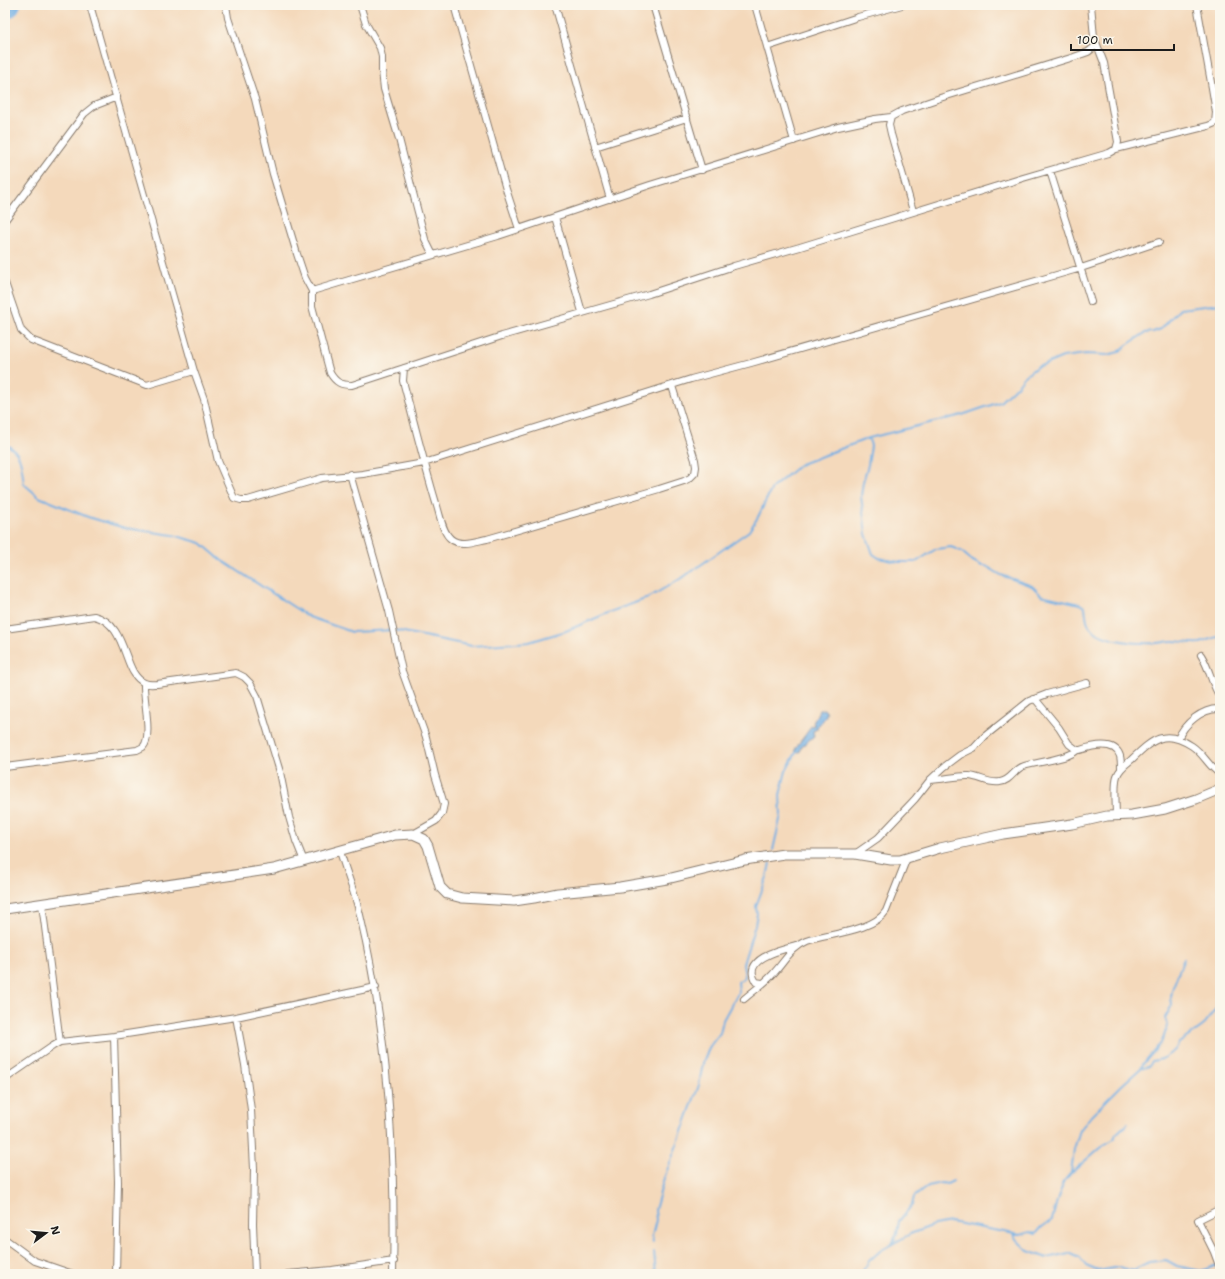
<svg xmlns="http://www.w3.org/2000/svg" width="1225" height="1279" font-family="'Shantell Sans',sans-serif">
<rect width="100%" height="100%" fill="#fbf7ec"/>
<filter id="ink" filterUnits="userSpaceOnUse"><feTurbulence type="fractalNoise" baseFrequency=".025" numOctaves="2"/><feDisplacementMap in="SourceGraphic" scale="8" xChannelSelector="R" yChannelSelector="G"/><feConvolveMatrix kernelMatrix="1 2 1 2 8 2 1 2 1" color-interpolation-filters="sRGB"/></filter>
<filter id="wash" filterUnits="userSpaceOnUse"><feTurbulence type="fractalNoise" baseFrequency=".012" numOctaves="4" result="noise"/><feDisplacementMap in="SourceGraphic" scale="16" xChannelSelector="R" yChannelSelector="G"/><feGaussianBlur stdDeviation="0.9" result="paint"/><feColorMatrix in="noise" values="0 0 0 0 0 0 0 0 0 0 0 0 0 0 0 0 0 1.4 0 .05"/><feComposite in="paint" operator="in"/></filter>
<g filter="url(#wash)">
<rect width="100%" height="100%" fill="#f4d9bb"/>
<path fill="#72afe4" stroke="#476680" d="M824 709 827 713 824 719 817 727V729L813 731 814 736 802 746 800 752H796L795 750C798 743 807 734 811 726L813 727 815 725 813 723 819 710Z"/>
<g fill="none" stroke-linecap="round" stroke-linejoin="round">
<path stroke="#72afe4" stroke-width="2" d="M869 439 871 446 868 465 863 482 861 496 866 534 873 554 879 558 898 562H916L936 549 951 547 961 551 971 560 982 566H986L1001 575 1032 586 1041 595 1080 604 1085 607C1086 614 1086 622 1090 627 1102 642 1140 644 1157 643 1162 643 1167 641 1172 641 1182 641 1190 644 1200 643 1207 642 1212 637 1220 637
M5 444C23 453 21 465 24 484L39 497 88 517 125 528 173 535 201 543 221 560 309 617 352 632 394 630 472 646 529 642 566 631 610 612 648 598 685 576 749 531 758 517 772 488 801 464 869 438 962 415 1000 402 1017 386 1025 376 1038 366 1044 365 1063 357 1086 354 1107 355 1119 352 1127 345 1145 333 1153 332 1161 329 1180 309 1220 304
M773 850 781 815 780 795 786 771 797 751
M1141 1068C1147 1068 1150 1067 1152 1061L1162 1059 1175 1050 1179 1043 1203 1026 1220 1003
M1071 1173 1102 1146 1114 1139 1116 1134 1128 1123
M1012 1233 1016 1239 1028 1251 1047 1258 1069 1253 1080 1258 1086 1266 1098 1271 1119 1267 1135 1271 1137 1268 1149 1262 1166 1260 1177 1266 1201 1271 1217 1265
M653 1242 652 1236 656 1220 655 1210 664 1178 677 1145 699 1085 703 1063 710 1046 720 1033 723 1020 739 991 738 982 745 977 743 964 755 925 757 914 756 906 767 877 770 863
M892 1244 897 1233 899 1221 912 1205 914 1197 928 1186 942 1183 947 1184 953 1181
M654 1252 656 1274
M861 1274 869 1261 880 1251 910 1234 934 1225 950 1222 1020 1235 1030 1232 1036 1234 1042 1227 1052 1220 1058 1197 1065 1180 1071 1173 1074 1149 1080 1130 1091 1116 1122 1085 1141 1068 1143 1064 1161 1043 1168 1026 1165 1018 1172 1005 1171 996 1173 987 1184 958"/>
<path stroke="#72afe4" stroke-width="12" d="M5 15 12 10 15 5"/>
</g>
</g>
<g filter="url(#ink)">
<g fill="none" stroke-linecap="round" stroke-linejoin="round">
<defs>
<path id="street" d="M90 5 194 371 204 399 218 461 234 498 241 500H248L322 478 363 474 424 463 691 379 751 363 1081 268 1159 242
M226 5 228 18 255 99 273 174 297 254 305 278 312 291V306L330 373C336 383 341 385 352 385L502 336 649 294 734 266 800 247 1023 178 1109 153 1116 149 1118 142 1104 63 1094 37 1091 5
M360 5 366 24 380 48 382 57V71L384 89 399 139 425 239 433 255
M454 5 505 186 519 229
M555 5 610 199
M653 5 702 170
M755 5 794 141
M767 47 858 17 902 5
M595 147 687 118
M1116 149 1208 126 1215 123 1216 112 1212 88 1197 5
M1050 171 1091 302
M913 211 891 134 889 125 891 117 902 111 940 98 1074 57 1088 52 1097 45
M555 217 582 312
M5 220 84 114 94 106 117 97
M5 283 21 330 31 340 147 385 194 371
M312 291 498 236 650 185 838 127 875 119 891 117
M404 368 403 381C414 422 424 463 436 503 440 514 442 532 451 539 461 547 476 541 487 539L659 489 684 481 690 478 695 473 696 467 695 460 672 386
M350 474 389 611 402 671 426 737 435 775 444 804 442 813 436 821 413 834
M5 629 94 616C129 624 122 675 145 683 149 685 153 684 157 684L236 673 244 677 250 683 257 696 280 772 289 817 296 841 304 861
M1201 655C1210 669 1211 683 1220 697
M1033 699 1036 700 1059 728 1069 744 1077 750H1080C1092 746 1115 740 1120 756 1121 760 1121 765 1121 769
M1178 739C1184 724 1202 708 1220 709
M5 767 137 750C139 749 141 748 143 747 153 737 143 698 144 683
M930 780C941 780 960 775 969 776 980 777 989 784 1000 782 1011 781 1014 769 1024 766 1037 762 1069 759 1077 750
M1116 816C1116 806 1114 784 1117 776 1119 769 1126 764 1131 760 1152 740 1164 728 1192 746 1204 754 1208 766 1220 774
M340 851C346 872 355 893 360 915 388 1032 396 1153 393 1274
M855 854 878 838 915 799 930 780 944 767 960 755 974 748 985 736 1029 701 1047 694 1087 683
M42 904 60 1042
M762 983 756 982C741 959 780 950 796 946
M744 999C753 991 764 984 772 975 784 963 790 948 807 941 828 934 874 931 886 911L907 858
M236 1017 245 1065 251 1110 254 1169 253 1224 255 1274
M114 1036 118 1182 116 1274
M5 1079 53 1046 60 1042 114 1036 236 1017 376 987
M1220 1209 1198 1220 1214 1252 1220 1268
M5 1239 35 1261 73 1274
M288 1274 332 1270 394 1261"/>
<path id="secondary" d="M5 909 274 869 395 835 413 834 424 839 428 846 440 887 447 894 462 898 514 901 534 898 558 893 620 887 667 879 745 860 784 854H855L891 860H900L940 848 1003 834 1072 824 1107 816 1132 815 1165 809 1196 799 1220 789"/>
</defs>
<use href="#street" stroke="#887a6c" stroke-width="8"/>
<use href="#secondary" stroke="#887a6c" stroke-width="11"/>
<use href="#street" stroke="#fff" stroke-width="6"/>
<use href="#secondary" stroke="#fff" stroke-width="9"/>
</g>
</g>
<rect width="1225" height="1279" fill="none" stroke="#fbf7ec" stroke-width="20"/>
<g transform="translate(46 1233) rotate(74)" stroke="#fbf7ec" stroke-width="3" paint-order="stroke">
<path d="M0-3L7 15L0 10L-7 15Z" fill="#1c1c1c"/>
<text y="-6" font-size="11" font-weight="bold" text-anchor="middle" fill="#1c1c1c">N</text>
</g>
<path d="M1071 44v6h103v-6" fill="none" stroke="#1c1c1c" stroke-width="2"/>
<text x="1077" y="44" font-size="12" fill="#1c1c1c" stroke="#fbf7ec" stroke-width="3" paint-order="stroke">100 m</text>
</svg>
